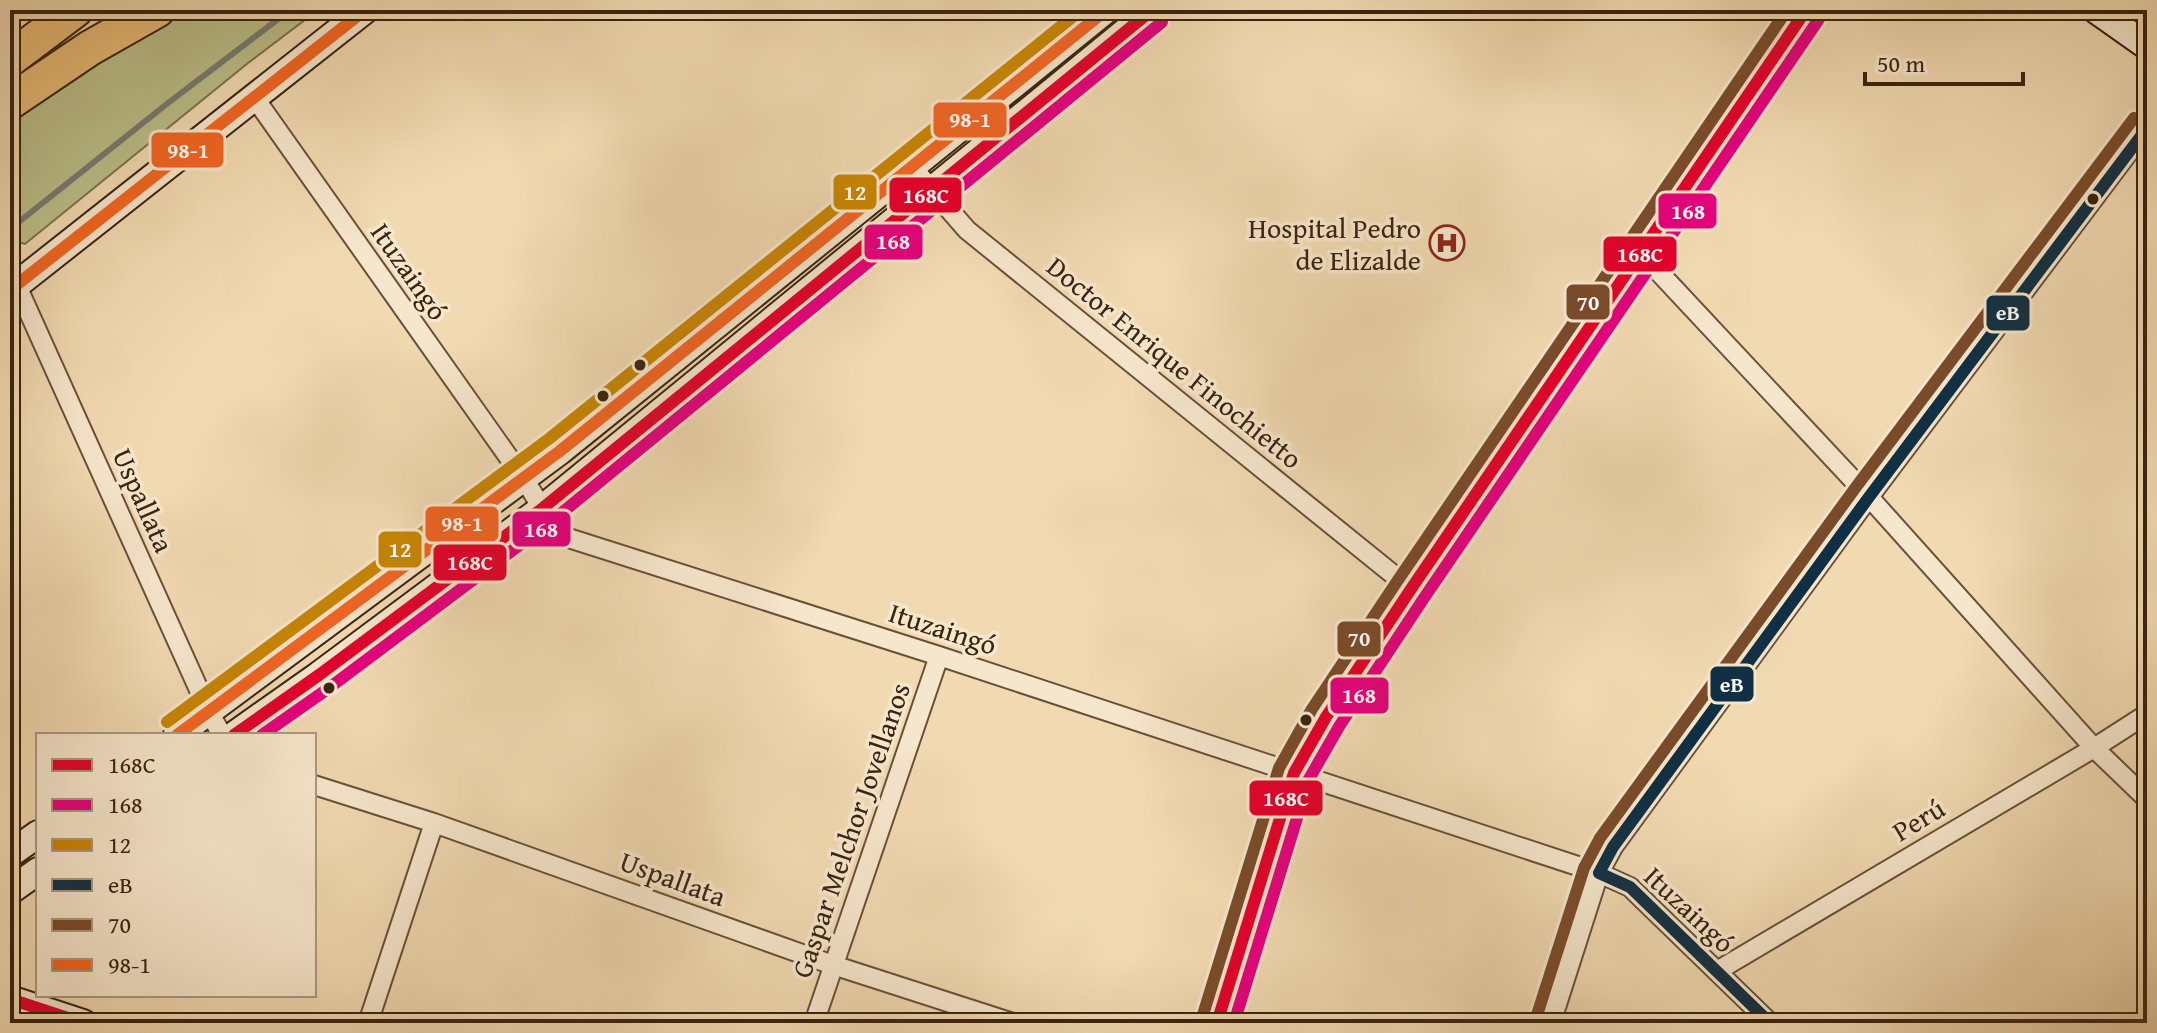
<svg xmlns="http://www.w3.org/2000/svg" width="2157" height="1033" font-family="'Gentium Book Plus',serif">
<rect width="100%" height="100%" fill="#f1d9b1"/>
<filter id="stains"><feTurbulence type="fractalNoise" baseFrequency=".0025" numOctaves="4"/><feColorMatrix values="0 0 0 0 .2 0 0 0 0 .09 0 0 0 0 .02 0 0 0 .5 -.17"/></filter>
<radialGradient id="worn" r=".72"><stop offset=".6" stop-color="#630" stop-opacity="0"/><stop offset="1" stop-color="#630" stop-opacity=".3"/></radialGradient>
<path fill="#bbbf8a" stroke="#7a714d" stroke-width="2" d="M179 10H318L248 63 25 244 18 242 10 247V118Z"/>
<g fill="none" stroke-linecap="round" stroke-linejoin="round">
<path stroke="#767c74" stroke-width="6" d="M10 229 168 103 290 10"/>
<defs>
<path id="street" d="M254 97 524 479 559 535 939 656 1599 873 1630 887 1770 1023
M913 168 967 230 1411 589
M1641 253 1869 497 2094 748 2147 799
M17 286 209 712 222 735
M314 785 434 823 833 965 1013 1023
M1717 971 2094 748 2147 714
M368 1023 434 823
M814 1023 939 656
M1217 1023 1294 773 1326 717 1411 589 1806 10
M1551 1023 1599 873 1613 847 1869 497 2147 128"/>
<path id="secondary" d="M2096 10 2147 46
M10 290 365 10
M177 735 560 451 1106 10
M234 735 319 675 543 508 1152 10
M10 854 38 834
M10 891 38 871
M10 999 83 1023"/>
<path id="highway" d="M10 59 75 10
M10 102 90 48 157 10"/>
</defs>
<use href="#street" stroke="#685038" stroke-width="22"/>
<use href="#secondary" stroke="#3a2310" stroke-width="30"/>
<use href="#highway" stroke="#3a2310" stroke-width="38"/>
<use href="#street" stroke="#f6e6cc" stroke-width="18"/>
<use href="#secondary" stroke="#f6e6cc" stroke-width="26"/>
<use href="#highway" stroke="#e8bc78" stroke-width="34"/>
<defs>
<path id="bus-1" d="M234 735 319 675 543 508 1152 10
M10 999 83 1023
M1217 1023 1294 773 1326 717 1411 589 1806 10"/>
<path id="bus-2" d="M262 735 329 688 553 520 1162 22
M1234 1023 1309 779 1340 725 1424 598 1819 19"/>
<path id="bus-3" d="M167 722 550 438 1081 10"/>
<path id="bus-4" d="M1599 873 1613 847 1869 497 2147 128
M1599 873 1630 887 1770 1023"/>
<path id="bus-5" d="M1202 1018 1279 768 1312 709 1398 580 1787 10
M1536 1018 1584 868 1600 838 1856 487 2134 118"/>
<path id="bus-6" d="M10 290 365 10
M177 735 560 451 1106 10"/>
</defs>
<use href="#bus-1" stroke="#f6e6cc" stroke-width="18"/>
<use href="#bus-2" stroke="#f6e6cc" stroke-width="18"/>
<use href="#bus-3" stroke="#f6e6cc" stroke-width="18"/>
<use href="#bus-4" stroke="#f6e6cc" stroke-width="18"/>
<use href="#bus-5" stroke="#f6e6cc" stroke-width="18"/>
<use href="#bus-6" stroke="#f6e6cc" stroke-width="18"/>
<use href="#bus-1" stroke="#e4002b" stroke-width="12"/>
<use href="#bus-2" stroke="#e5007d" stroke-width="12"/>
<use href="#bus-3" stroke="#c88504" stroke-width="12"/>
<use href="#bus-4" stroke="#0f2f44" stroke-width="12"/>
<use href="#bus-5" stroke="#7a4b2a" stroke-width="12"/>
<use href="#bus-6" stroke="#f26522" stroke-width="12"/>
</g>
<defs>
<symbol id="hospital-ring" viewBox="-11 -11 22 22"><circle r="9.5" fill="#f6e6cc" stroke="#8f2418" stroke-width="1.5"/><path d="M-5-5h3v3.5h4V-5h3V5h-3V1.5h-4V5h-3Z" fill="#8f2418"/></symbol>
</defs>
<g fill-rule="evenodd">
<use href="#hospital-ring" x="1427" y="223" width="40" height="40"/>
</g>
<g fill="#3a2310" stroke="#f6e6cc" stroke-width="3">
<circle cx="2093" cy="199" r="7"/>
<circle cx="640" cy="365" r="7"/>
<circle cx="603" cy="396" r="7"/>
<circle cx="329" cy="688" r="7"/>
<circle cx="1306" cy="720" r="7"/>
</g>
<g text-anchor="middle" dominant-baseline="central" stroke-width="7" stroke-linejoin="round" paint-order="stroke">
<g font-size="28" fill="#3a2310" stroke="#f6e6cc" text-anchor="end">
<text x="1421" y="227">Hospital Pedro<tspan x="1421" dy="32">de Elizalde</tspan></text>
</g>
<g font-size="28" fill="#3a2310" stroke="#f6e6cc">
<text transform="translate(410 271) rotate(55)">Ituzaingó</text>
<text transform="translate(1175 362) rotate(39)">Doctor Enrique Finochietto</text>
<text transform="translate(144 500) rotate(66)">Uspallata</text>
<text transform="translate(943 628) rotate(18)">Ituzaingó</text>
<text transform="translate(1918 819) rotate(-31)">Perú</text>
<text transform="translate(850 830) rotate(-71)">Gaspar Melchor Jovellanos</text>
<text transform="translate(673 878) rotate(20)">Uspallata</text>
<text transform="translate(1690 909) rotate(43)">Ituzaingó</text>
</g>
</g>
<g stroke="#f6e6cc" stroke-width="3">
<rect x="932" y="101" width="76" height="38" rx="8" fill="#f26522"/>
<rect x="150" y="131" width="75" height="38" rx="8" fill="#f26522"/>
<rect x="832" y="173" width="46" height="38" rx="8" fill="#c88504"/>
<rect x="888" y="176" width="75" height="38" rx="8" fill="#e4002b"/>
<rect x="1657" y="192" width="61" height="38" rx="8" fill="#e5007d"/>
<rect x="863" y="223" width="61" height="38" rx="8" fill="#e5007d"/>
<rect x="1602" y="235" width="76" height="38" rx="8" fill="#e4002b"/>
<rect x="1565" y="283" width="46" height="38" rx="8" fill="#7a4b2a"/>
<rect x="1985" y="294" width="46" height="38" rx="8" fill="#0f2f44"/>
<rect x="424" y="505" width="76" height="38" rx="8" fill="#f26522"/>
<rect x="511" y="510" width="61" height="38" rx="8" fill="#e5007d"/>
<rect x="377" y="530" width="46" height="39" rx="8" fill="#c88504"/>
<rect x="432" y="543" width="76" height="39" rx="8" fill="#e4002b"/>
<rect x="1336" y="620" width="46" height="38" rx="8" fill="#7a4b2a"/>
<rect x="1709" y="665" width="46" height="38" rx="8" fill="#0f2f44"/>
<rect x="1329" y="676" width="61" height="39" rx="8" fill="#e5007d"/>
<rect x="1248" y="779" width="76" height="38" rx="8" fill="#e4002b"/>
</g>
<g font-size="22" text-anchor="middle" font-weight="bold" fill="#fff">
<text x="970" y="127">98-1</text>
<text x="188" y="158">98-1</text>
<text x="855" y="200">12</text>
<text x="926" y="203">168C</text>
<text x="1688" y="219">168</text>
<text x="893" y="249">168</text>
<text x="1640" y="262">168C</text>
<text x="1588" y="310">70</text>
<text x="2008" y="320">eB</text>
<text x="462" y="531">98-1</text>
<text x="541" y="537">168</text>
<text x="400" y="557">12</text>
<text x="470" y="570">168C</text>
<text x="1359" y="646">70</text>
<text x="1732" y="692">eB</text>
<text x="1359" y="703">168</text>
<text x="1286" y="806">168C</text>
</g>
<rect width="2157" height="1033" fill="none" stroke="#f1d9b1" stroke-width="40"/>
<rect x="12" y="12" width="2133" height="1009" fill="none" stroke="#3a2310" stroke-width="4"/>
<rect x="20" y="20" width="2117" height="993" fill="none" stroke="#3a2310" stroke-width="2"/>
<rect x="36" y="733" width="280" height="264" fill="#f6e6cc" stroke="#ab9881" stroke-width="2"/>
<rect x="52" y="759" width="40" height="12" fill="#e4002b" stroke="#ab9881" stroke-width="2"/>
<text x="108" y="773" font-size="24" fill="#3a2310">168C</text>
<rect x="52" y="799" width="40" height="12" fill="#e5007d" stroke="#ab9881" stroke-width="2"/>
<text x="108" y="813" font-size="24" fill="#3a2310">168</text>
<rect x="52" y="839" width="40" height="12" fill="#c88504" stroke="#ab9881" stroke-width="2"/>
<text x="108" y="853" font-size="24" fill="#3a2310">12</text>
<rect x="52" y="879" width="40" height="12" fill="#0f2f44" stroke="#ab9881" stroke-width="2"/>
<text x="108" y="893" font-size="24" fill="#3a2310">eB</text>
<rect x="52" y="919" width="40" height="12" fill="#7a4b2a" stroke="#ab9881" stroke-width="2"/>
<text x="108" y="933" font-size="24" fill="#3a2310">70</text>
<rect x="52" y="959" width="40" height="12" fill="#f26522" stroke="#ab9881" stroke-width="2"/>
<text x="108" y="973" font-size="24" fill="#3a2310">98-1</text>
<path d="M1865 72v12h158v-12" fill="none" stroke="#3a2310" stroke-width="4"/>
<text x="1877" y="72" font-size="24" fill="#3a2310" stroke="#f6e6cc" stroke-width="6" paint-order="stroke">50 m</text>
<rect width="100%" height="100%" filter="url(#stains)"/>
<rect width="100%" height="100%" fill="url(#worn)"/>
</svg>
